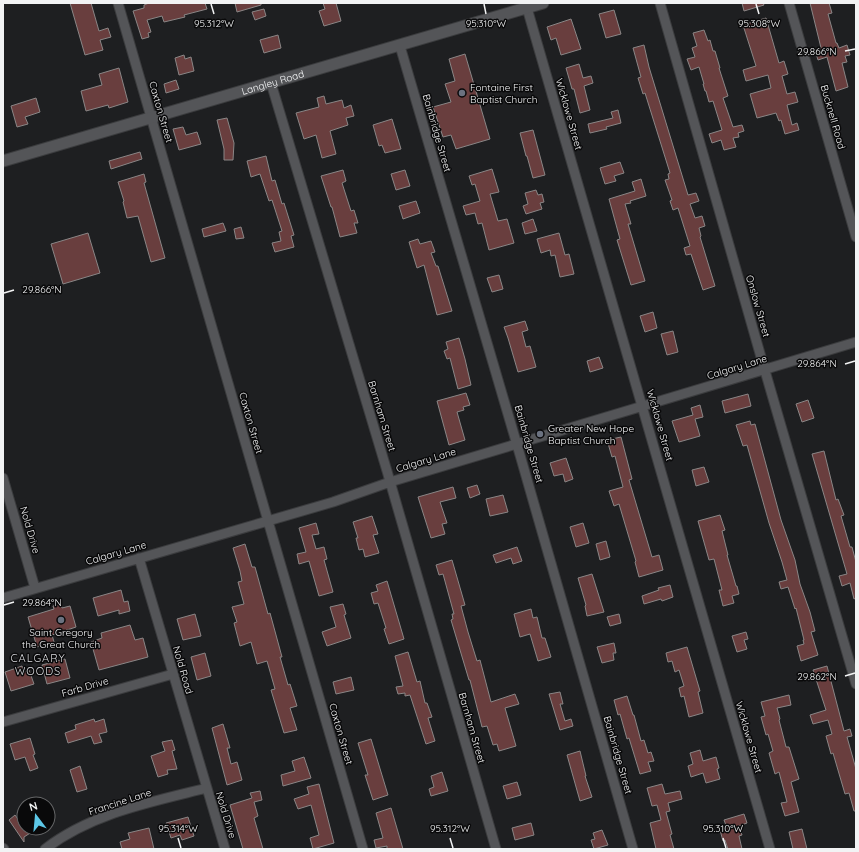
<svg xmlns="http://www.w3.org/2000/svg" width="859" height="852" font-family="Quicksand,sans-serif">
<rect width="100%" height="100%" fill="#1e1f21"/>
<path fill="#693e3e" stroke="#8a8686" d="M70 3H91L99 31 108 28 111 37 100 40 103 50 85 55Z
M149 3H205L207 9 184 15 185 17 164 22 162 16 147 20 151 32 148 33 149 37 142 39 133 11 144 8V5Z
M235 3H261V5L237 12Z
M323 3H336L341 21 324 26 319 11 325 9Z
M742 3H763L764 5 744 11Z
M810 3H829L832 13 828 14 836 43H837L839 48 847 45 850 55 845 56 847 62 842 63 848 87 836 91 827 57 818 60 815 50 821 48Z
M264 9 266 16 255 20 252 12Z
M614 10 621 34 606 38 599 14Z
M766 18 779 63 784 61 788 74 782 76 787 94 795 92 798 102 787 105 792 125 797 123 799 130 785 134 781 120 779 121 776 113 757 118 750 94 771 88 768 75 746 81 743 70 756 66 743 25Z
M571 19 581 49 561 55 556 38 551 40 547 27Z
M704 30 708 41 710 40 713 51H715L720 68H719L728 96 723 98 733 127 742 125 744 131 738 133 739 137 733 138 736 147 724 150 721 140 712 143 709 134 722 130 713 101 709 102 706 91H705L703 84H704L699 67 691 70 687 59 695 57 692 48 697 46 693 33Z
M278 35 281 48 264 53 260 40Z
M644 45 649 67 688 195 696 193 699 201 690 204 695 218 702 216 705 226 699 228 701 236 700 237 715 286 703 290 691 254 686 255 684 248 690 246 678 208 673 210 670 201 672 200 665 180 669 179 668 174 670 173 645 93 643 94 638 78 641 77 633 48Z
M465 54 490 139 456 149 451 135 443 137 433 107 451 102 445 84 455 81 449 59Z
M184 55 185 59 191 57 194 71 179 75 175 58Z
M579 64 583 78 591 76 593 83 584 86 590 110 580 113 574 89H572L566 68Z
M119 68 128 102 109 108 108 105 86 111 81 91 102 85 99 74Z
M176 80 179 89 166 93 164 84Z
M324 96 326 104 342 100 344 108 351 105 354 116 346 118 348 125 330 131 336 154 322 158 316 135 304 139 296 113 319 107 317 98Z
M36 98 40 112 25 117 28 124 17 127 11 106Z
M618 110 621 123 606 127 607 129 590 133 588 124 613 118 611 112Z
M227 118 234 143 233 160H224V149L217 120Z
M392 119 401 149 385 153 382 145 379 146 373 125Z
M183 127 186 135 197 132 201 144 179 150 173 129Z
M533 130 545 175 533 178 527 156H526L520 133Z
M140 152 142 159 111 169 109 161Z
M266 156 272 181 275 180 282 204 284 203 294 235 291 236 294 247 275 252 272 243 281 241 279 232 282 231 272 200 269 201 260 174 251 177 247 161Z
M620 162 624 173 614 176 616 181 605 184 600 168Z
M492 169 499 192 490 194 498 221 507 219 514 243 489 250 482 223 478 224 475 213 466 215 463 206 480 201 475 184 472 185 469 176Z
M343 170 346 181 342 183 351 211 354 210 358 223H354L357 233 340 237 332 207H331L321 176Z
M405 170 410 186 396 190 391 174Z
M144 174 146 182 144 183 165 258 151 262 138 216 127 218 123 202 124 201 118 182Z
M641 179 646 196 630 201 631 203 625 204 631 224H628L645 281 631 285 617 240 620 239 609 199 635 191 632 182Z
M536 190 538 195 542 194 544 202 540 203 542 209 526 214 523 206 528 204 525 193Z
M416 201 420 213 403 219 399 206Z
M533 219 537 231 525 234 522 223Z
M223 223 226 231 204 237 202 229Z
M241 227 244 238 236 239 234 229Z
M88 233 100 273 63 284 51 244Z
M559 233 565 255 569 254 574 274 560 277 555 255 551 256 550 250 541 253 537 239Z
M418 239 420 244 431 241 435 252 431 253 436 266H438L452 311 437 315 424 265 417 268 409 242Z
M499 275 503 289 492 292 487 278Z
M653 312 657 328 645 332 640 316Z
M525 321 528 330 522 332 526 347 530 346 536 367 518 372 508 338 504 327Z
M673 331 678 352 667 355 661 334Z
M459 338 465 359 471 385 458 389 450 358 447 359 444 351 448 349 446 342Z
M599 357 603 368 590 372 587 361Z
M466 393 470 405 463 407 464 410 457 412 465 440 449 445 437 401Z
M748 394 751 406 725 413 722 401Z
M808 400 814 418 802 422 796 404Z
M700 405 703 417 695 419 700 436 679 442 672 421 693 415 691 408Z
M750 421 751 425 755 424 781 520 795 560 800 584 810 612 815 631 811 632 818 655 801 661 797 646 804 644 803 640H804L796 608 795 609 788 587 781 589 779 582 787 580 782 562 769 523 747 445 743 446 736 425Z
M621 437 632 479 629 480 652 557 659 555 663 570 639 577 635 562 636 561 619 504 614 506 609 491 623 487 615 456 612 457 607 440Z
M824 451 836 500 838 499 844 515 841 516 850 547H852L856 562V598L854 599 850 583 842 586 839 576 847 574 812 454Z
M566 458 573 479 565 482 563 474 554 476 550 463Z
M704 467 709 482 696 486 692 470Z
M477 485 480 494 470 498 467 488Z
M453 487 456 498 440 502 447 523 442 524 445 534 431 538 418 497Z
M503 495 508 512 490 516 486 499Z
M720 515 725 530 722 531 728 555H727L736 586H737L739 594 732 596 734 603 723 606 719 590H722L714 559 709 560 698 521Z
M372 516 378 534 373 535 379 553 365 557 363 549 359 550 356 538H358L353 522Z
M316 523 319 534 312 535 316 549 324 547 327 559 324 560 333 592 319 596 309 561 299 564 297 554 306 552 299 528Z
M583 523 589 543 576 547 570 527Z
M606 541 610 557 600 560 596 544Z
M245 544 252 567H255L268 614 270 613 282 657H280L288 685 290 684 297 706 290 708 297 730 284 733 271 690 275 689 267 661 257 664 251 642 240 646 234 623 237 622 232 607 244 604 238 582 242 581 240 571 233 548Z
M517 547 522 561 513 564 511 558 496 563 493 555Z
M452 560 465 605 461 606 468 632 477 661 480 660 491 702 515 694 519 704 505 708 516 746 499 751 497 744 493 745 487 726 482 727 470 680H469L451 620 453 619 452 614H454L443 574 439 575 436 565Z
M592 574 604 612 587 616 585 606 586 605 578 578Z
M387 581 404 639 389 644 384 629 386 628 378 603 374 604 371 593 378 591 376 585Z
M670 585 673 597 662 601 661 599 644 604 642 596 659 590 658 588Z
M121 590 124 602 128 601 130 611 119 614V610L98 616 93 598Z
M61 604 62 608 70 606 76 627 52 635 54 642 37 647 28 617 54 609 53 606Z
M343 604 346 614 344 615 351 638 327 646 322 632 336 627 330 607Z
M531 609 533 618 537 617 542 638H545L551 657 538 661 530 634 520 637 514 614Z
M195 614 201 636 183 640 177 619Z
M619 614 621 623 610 626 607 617Z
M130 625 135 640 143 638 148 657 99 670 91 642 102 638 101 633Z
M746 632 748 639 744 640 747 649 737 652 732 636Z
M614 643 616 653H613L614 660 602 663 597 647Z
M687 647 700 691 698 692 703 713 689 717 684 696 681 697 679 688 684 686 679 670 675 672 672 661 668 662 666 653Z
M408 652 417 682 420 681 425 703H427L432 717 428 718 435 741 426 744 410 695 405 696V693L398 694 396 687 403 686 395 656Z
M205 653 211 676 197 680 191 657Z
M65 659 70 678 47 684 42 665Z
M22 666 24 672 29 670 34 684 11 691 5 672Z
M827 666 844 731 850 729 852 736 847 737 856 769V811H854L849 793 845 794 833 753 831 754 826 736 832 734 828 720 813 724 810 715 826 710 813 670Z
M351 677 354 690 336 694 333 682Z
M560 692 563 704H560L565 721 571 719 573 726 560 730 549 694Z
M789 695 791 705 777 708 780 719 779 720 786 747H789L799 779 791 782 799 812 785 816 781 803 787 802 779 772 775 774 769 753 773 751 768 734 766 735 761 717 765 716 761 702Z
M627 696 633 715H634L641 741 644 740 648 753 651 752 654 761 648 762 651 771 640 774 629 738 627 739 620 714 618 715 614 700Z
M94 719 95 722 104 719 107 732 99 734 102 742 94 744 91 736 68 743 65 733 76 729 75 725Z
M223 724 230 748H227L231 764 237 762 242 780 227 785 212 728Z
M30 738 35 754 33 755 38 768 30 771 25 757 15 760 10 744Z
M371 739 388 795 373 800 365 775H368L358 743Z
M172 740 175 750 172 751 177 769 167 770 168 774 158 777 151 756 165 751 162 742Z
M700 750 703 761 716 757 719 768 717 769 720 779 706 783 703 773 691 777 688 766 693 764 690 753Z
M580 751 586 776H585L592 797 580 801 567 755Z
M304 757 311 778 283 786 281 775 295 771 292 761Z
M80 766 87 789 77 792 70 770Z
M442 772 448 791 431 796 429 789 434 787 431 776Z
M517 782 521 795 507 799 503 786Z
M319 784 334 843 313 849 310 838 319 835 311 805 298 809 294 799 309 794 307 787Z
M662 784 665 794 680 791 682 799 668 803 670 811 666 812 672 834 670 835 674 849H656L650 823 661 820 657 805 652 806 647 788Z
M260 791 262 800 254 802 258 816 254 818 263 849H243L230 805 252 798 250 793Z
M391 808 403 849H387V846L376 848 374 840 383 838 376 813Z
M744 814 747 823 739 826 742 835 739 836 742 849H728L725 840 723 841 720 830 727 828 724 820Z
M15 815 20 822 24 820V828H38L24 837V842L9 820Z
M188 817 194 836 182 840 180 835 171 838 166 823Z
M531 823 534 835 515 840 512 828Z
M149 828 154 849H122L120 842 130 839 128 833Z
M802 829 807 849H793L789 832Z
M602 830 608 845 594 849 591 840 595 839 593 833Z"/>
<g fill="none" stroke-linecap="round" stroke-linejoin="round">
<defs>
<path id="minor" d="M118 3 363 849
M660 3 761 357 856 684
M789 3 856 237
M527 8 770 849
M400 46 520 455 633 849
M271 83 387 471 496 849
M3 478 35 588
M139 558 225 849
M3 598 333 502 390 482 856 342
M3 722 173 674
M3 848 4 849
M45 849C92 813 151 802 207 788"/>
<g id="tertiary">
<path id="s1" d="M3 161 543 3"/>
</g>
</defs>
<use href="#minor" stroke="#3b3c3e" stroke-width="11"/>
<use href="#tertiary" stroke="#3b3c3e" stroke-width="13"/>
<use href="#minor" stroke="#545558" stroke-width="9"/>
<use href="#tertiary" stroke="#545558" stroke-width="11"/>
</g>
<path fill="none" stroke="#f2f3f4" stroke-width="1.5" d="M211 4 214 14M484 4 486 14M756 4 759 14M845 51 855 49M4 293 14 290M845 364 855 361M4 605 14 602M845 676 855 673M178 838 181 848M450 838 453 848M723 838 726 848"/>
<g fill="#6b7280" stroke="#09090a" stroke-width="1.5">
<circle cx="462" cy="93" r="4"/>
<circle cx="540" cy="434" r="4"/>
<circle cx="61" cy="620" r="4"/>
</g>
<g text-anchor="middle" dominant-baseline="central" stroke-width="3" stroke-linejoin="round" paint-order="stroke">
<g font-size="10" fill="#f2f3f4" stroke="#09090a">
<text stroke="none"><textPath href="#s1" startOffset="281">Langley Road</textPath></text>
<text transform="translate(161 112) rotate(74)">Caxton Street</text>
<text transform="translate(569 114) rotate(74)">Wicklowe Street</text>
<text transform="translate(833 117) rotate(74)">Bucknell Road</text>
<text transform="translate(437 133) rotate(74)">Bainbridge Street</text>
<text transform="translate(758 306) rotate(74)">Onslow Street</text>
<text transform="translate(737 367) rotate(-17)">Calgary Lane</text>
<text transform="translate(382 416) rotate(73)">Barnham Street</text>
<text transform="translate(251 423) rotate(74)">Caxton Street</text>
<text transform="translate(660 425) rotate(74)">Wicklowe Street</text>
<text transform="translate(529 444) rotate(74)">Bainbridge Street</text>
<text transform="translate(426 460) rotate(-17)">Calgary Lane</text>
<text transform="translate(30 530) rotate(74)">Nold Drive</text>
<text transform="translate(116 553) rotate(-16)">Calgary Lane</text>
<text transform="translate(183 670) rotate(74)">Nold Road</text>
<text transform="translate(85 687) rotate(-16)">Farb Drive</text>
<text transform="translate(472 728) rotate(74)">Barnham Street</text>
<text transform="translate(341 734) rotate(74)">Caxton Street</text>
<text transform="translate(749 737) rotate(74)">Wicklowe Street</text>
<text transform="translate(618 755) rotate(74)">Bainbridge Street</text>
<text transform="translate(120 802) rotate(-18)">Francine Lane</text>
<text transform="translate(226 815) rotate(73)">Nold Drive</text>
</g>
<g font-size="10" fill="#f2f3f4" stroke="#09090a" text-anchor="start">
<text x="470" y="87">Fontaine First<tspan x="470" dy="12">Baptist Church</tspan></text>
<text x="548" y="428">Greater New Hope<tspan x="548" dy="12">Baptist Church</tspan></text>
<text x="61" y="632" text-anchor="middle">Saint Gregory<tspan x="61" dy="12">the Great Church</tspan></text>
</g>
<g font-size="11" letter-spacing="1" fill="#d9dade" stroke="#09090a">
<text x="38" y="658">CALGARY<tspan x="38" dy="13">WOODS</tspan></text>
</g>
</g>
<g font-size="10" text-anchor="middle" fill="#f2f3f4" stroke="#09090a" stroke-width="3" stroke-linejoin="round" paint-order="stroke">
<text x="214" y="27">95.312°W</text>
<text x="486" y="27">95.310°W</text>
<text x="759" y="27">95.308°W</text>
<text x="817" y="55">29.866°N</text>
<text x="42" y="293">29.866°N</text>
<text x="817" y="367">29.864°N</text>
<text x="42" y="606">29.864°N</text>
<text x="817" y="680">29.862°N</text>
<text x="178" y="832">95.314°W</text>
<text x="450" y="832">95.312°W</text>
<text x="723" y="832">95.310°W</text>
</g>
<rect width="859" height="852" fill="none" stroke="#f2f3f4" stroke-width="8"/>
<g transform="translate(36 816) rotate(344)"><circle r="19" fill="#09090a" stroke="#666768"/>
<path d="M0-3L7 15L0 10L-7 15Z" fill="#5cc7e7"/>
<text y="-6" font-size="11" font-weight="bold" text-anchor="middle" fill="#f2f3f4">N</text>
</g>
</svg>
